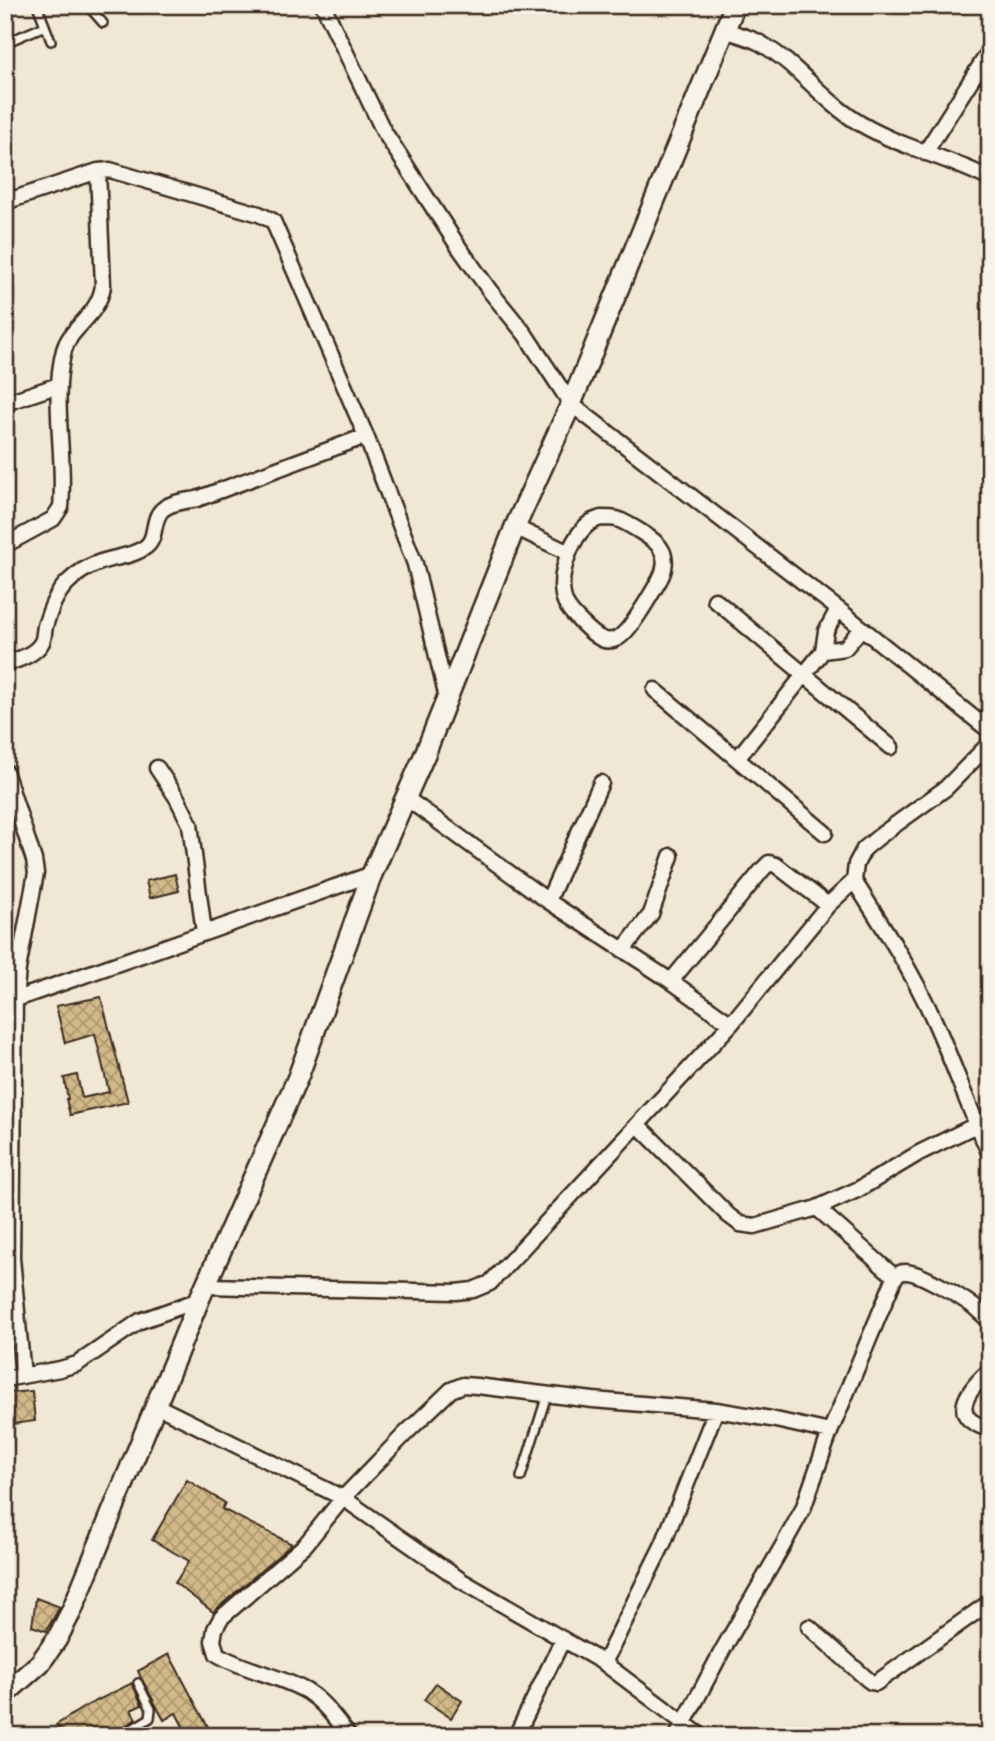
<svg xmlns="http://www.w3.org/2000/svg" width="995" height="1741" font-family="'Patrick Hand',sans-serif">
<defs>
<pattern id="building-cross-hatch" width="8" height="8" patternUnits="userSpaceOnUse" patternTransform="scale(1.75)"><rect width="8" height="8" fill="#d2b989"/><path d="M0 0l8 8M0 8l8-8" fill="none" stroke="#ac976f"/></pattern>
</defs>
<rect width="100%" height="100%" fill="#f0e7d5"/>
<filter id="ink" filterUnits="userSpaceOnUse"><feTurbulence type="fractalNoise" baseFrequency=".0143" numOctaves="2"/><feDisplacementMap in="SourceGraphic" scale="14" xChannelSelector="R" yChannelSelector="G"/><feConvolveMatrix kernelMatrix="1 2 1 2 8 2 1 2 1" color-interpolation-filters="sRGB"/></filter>
<g filter="url(#ink)">
<path fill="url(#building-cross-hatch)" stroke="#3b2a1e" stroke-width="2" d="M175 874 179 891 150 898 146 881Z
M101 997 128 1102 70 1115 66 1099H68L64 1078 77 1075 82 1098 109 1092 95 1034 65 1043 56 1006Z
M32 1391 35 1421 5 1425V1393Z
M187 1480 225 1503 222 1509 292 1544 213 1612 175 1583 189 1561 152 1540Z
M36 1598 60 1607 46 1631 32 1626Z
M169 1654 195 1703 213 1736H188L176 1713 164 1720 141 1678 138 1671Z
M132 1683 142 1705 131 1710 136 1719 117 1731 113 1736H65L56 1725 84 1707Z
M436 1683 462 1701 451 1718 424 1700Z"/>
<g fill="none" stroke-linecap="round" stroke-linejoin="round">
<defs>
<path id="service" d="M37 5 51 41
M87 5 103 23
M5 43 45 26
M521 1477 547 1395
M120 1736 150 1718 151 1709 138 1683"/>
<path id="minor" d="M323 5 383 130 458 246 490 291 525 334 571 404 838 609 990 731
M724 30C736 34 749 37 760 43 798 64 823 102 861 124 902 148 948 157 990 179
M925 153 990 50
M5 202 98 171 110 170 259 214 273 221 366 436 415 564 447 698
M5 403 59 385
M601 518C606 518 612 518 617 519 627 523 657 540 661 549 667 558 665 570 660 579 652 593 629 634 616 639 611 641 605 641 600 638 592 634 570 613 566 604 555 581 570 536 591 522 594 520 598 519 601 518Z
M515 527 569 553
M5 545 53 519 61 507C66 456 51 400 64 350 70 327 98 317 103 286L98 171
M715 600 891 747
M823 651 845 648 861 629
M5 663C17 661 36 654 42 642 44 638 44 631 45 626 50 611 55 595 67 583 75 575 87 567 98 563 113 557 131 557 144 548 158 540 151 520 162 510 170 502 186 501 197 499L366 436
M655 690 825 833
M990 743 946 788 881 835 864 849 856 864 854 881C883 926 912 971 934 1020 954 1064 969 1110 990 1154
M737 759 823 651 826 631 838 609
M157 768 177 798 190 824 204 933
M5 771 34 860 36 873 18 969 15 999 12 1258 23 1376
M406 798 548 901 671 981 731 1024
M548 901 601 783
M623 950 651 914 671 856
M671 981 763 869 769 863 776 865 828 905
M5 1003 372 874
M638 1125 728 1215 740 1224 755 1226 817 1208 859 1189 919 1153 976 1125
M817 1208 895 1277
M207 1286 456 1292 473 1290 490 1283 731 1024 828 905 854 881
M990 1370C979 1380 954 1404 969 1419 974 1424 983 1427 990 1430
M5 1379 60 1369 77 1364 140 1321 199 1300
M157 1406 343 1498 462 1581 604 1663 701 1736
M809 1627 867 1679 871 1682 876 1683 990 1602
M604 1663 663 1544 716 1410
M349 1736C336 1720 325 1703 308 1692 279 1675 245 1671 217 1654L213 1641 215 1629 221 1618 305 1545 343 1498 373 1467 406 1433 451 1390 463 1385 477 1386 593 1400 716 1410 771 1419 830 1432
M516 1736 563 1639
M677 1736 722 1651 782 1547 803 1509 830 1432 895 1277C899 1274 899 1272 905 1272 918 1271 961 1297 973 1306 979 1311 984 1316 990 1321"/>
<path id="secondary" d="M5 1694 40 1663 57 1639 72 1610 199 1300 298 1077 372 874 425 754 515 527 571 404 735 5"/>
</defs>
<use href="#service" stroke="#3b2a1e" stroke-width="12"/>
<use href="#minor" stroke="#3b2a1e" stroke-width="19"/>
<use href="#secondary" stroke="#3b2a1e" stroke-width="24"/>
<use href="#service" stroke="#f7f3e8" stroke-width="7"/>
<use href="#minor" stroke="#f7f3e8" stroke-width="14"/>
<use href="#secondary" stroke="#f7f3e8" stroke-width="19"/>
</g>
</g>
<rect width="995" height="1741" fill="none" stroke="#f7f3e8" stroke-width="28"/>
<rect x="14" y="14" width="967" height="1713" fill="none" stroke="#3b2a1e" stroke-width="2.5" filter="url(#ink)"/>
</svg>
